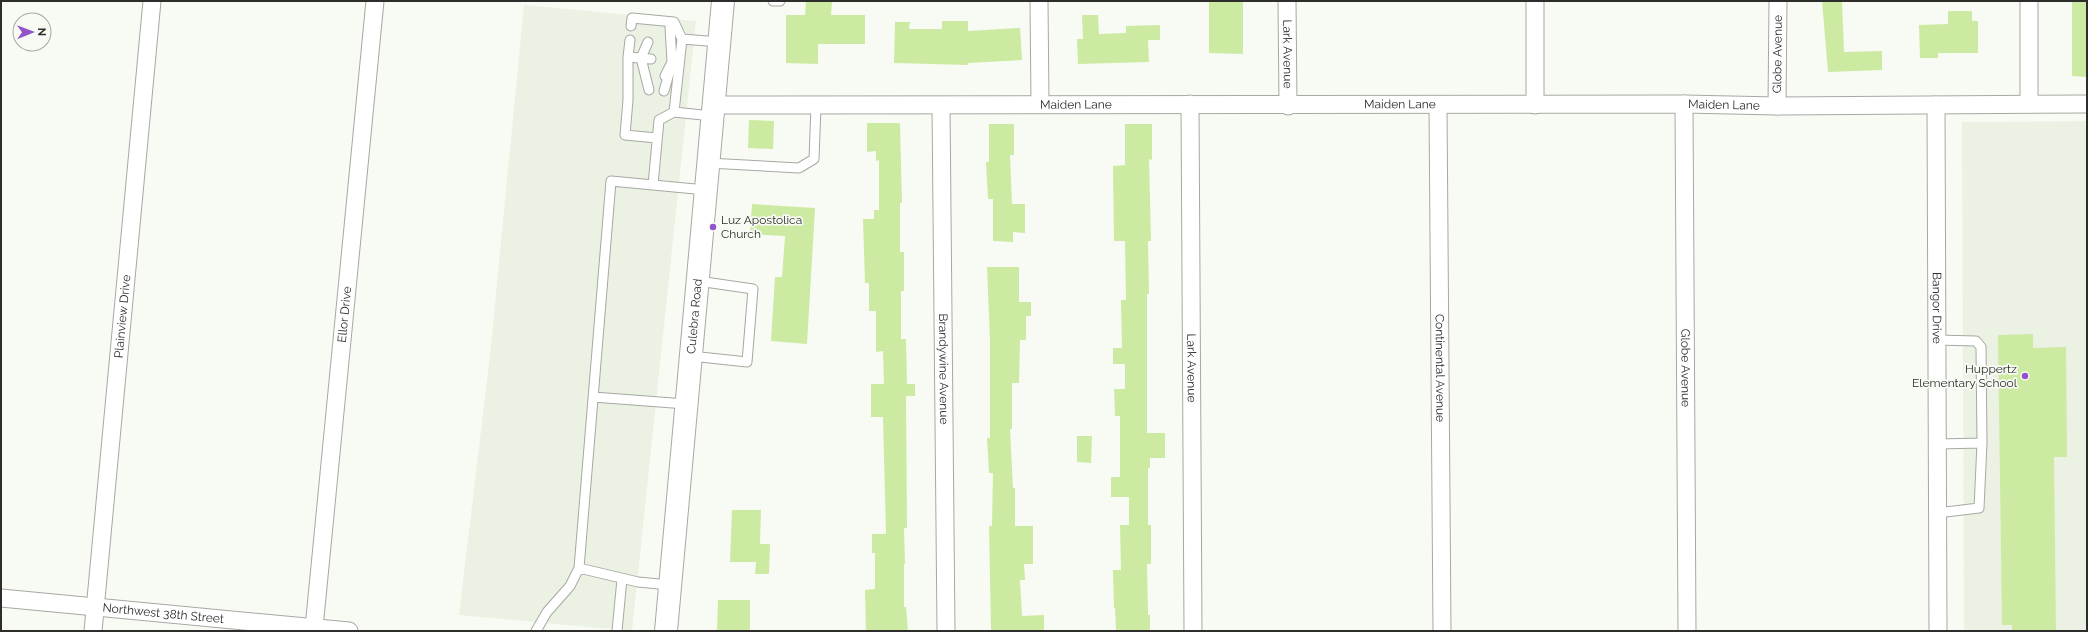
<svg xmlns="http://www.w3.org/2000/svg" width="2088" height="632" font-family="Raleway,sans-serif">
<rect width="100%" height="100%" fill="#f8fbf4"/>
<path fill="#ebf2e4" d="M524 5 696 21 632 631 459 615 490 355Z
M2087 121V631H1964L1962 122Z"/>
<path fill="#cceaa1" d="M806 1H832L831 15H865V44H818V64L786 63V15H805Z
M1209 1H1243V54L1209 53Z
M1822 1H1842L1844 52 1882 51V70L1828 72Z
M2072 1H2087V77L2072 76Z
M1948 11H1972V21H1978V53H1938V58H1920L1919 25 1948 24Z
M1082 15H1098L1099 34 1126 33V26L1160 25V40H1148L1149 62 1078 64 1077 39H1083Z
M942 21H968V31L1020 28 1022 60 968 63V65L894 63 895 22H910L909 29H942Z
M749 120 774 121 773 149 748 148Z
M867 123H900L902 203H900V252H904V291H901V339H906L907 384H915V396H906L907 528H904L905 564H904V607H906L908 631H866L865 590 875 589V553H872V534H886L883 417H871V384H884L883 351 876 352V311H869V283H865L863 219H874V210H879V160L876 161V151L867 152Z
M989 124H1014V155H1010L1012 204H1025V233L1013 232V242L993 241V199H988L986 162H989Z
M1125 124H1152V160L1149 159 1151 241H1148L1149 294H1147V433H1165V458H1150V468H1148V525H1151V564H1147L1148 615H1150V631H1116L1115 608H1114L1113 570H1121L1120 525H1129V497H1111V477H1120V416H1115L1114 389H1125V364H1113V348H1122L1121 300H1126L1125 241H1114L1113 166 1125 165Z
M752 204 815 208 807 344 771 341 775 277H782L785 236 750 234Z
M987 267H1019V302H1031V316H1026V340H1020L1019 383H1012V429H1010L1013 488H1015V526H1033V564H1024L1025 580H1020L1022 616 1044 615V631H991L989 526H992L993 473H989L987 438H990V340Z
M2033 334V348L2066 347 2067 457H2054L2056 631H2012V625H2002L1998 335Z
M1077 436H1092L1091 463 1077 462Z
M732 510H761L760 544H770L769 574H755L756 562H730Z
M718 600H750V631H717Z"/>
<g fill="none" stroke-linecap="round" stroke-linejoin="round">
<defs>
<path id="lane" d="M773 1H780
M631 26 632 18 674 22 682 39
M648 42 641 58 649 90
M628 57 630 40
M651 59 628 57V100L625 135 657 138
M665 76 672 62 670 27
M664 91 670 70
M674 112 682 39 720 42
M708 163 799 168 814 159 816 106
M653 185 659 120 674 112 712 116
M1936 340 1976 341 1981 347 1982 443 1979 508 1937 513
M691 356 747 362 753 289 698 281
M593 397 686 404
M1937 444 1982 443
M579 568 638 582 670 585
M536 631 547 612 570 586 579 568 611 181 706 190
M617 631 622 579"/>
<g id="street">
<path d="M1039 1 1040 104"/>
<path id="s1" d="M1287 1 1288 106"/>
<path d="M1535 1V105"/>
<path d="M2029 1V104"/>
<path id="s2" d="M1190 104 1193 631"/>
<path id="s3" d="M1684 104 1687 631"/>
<path id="s4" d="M713 105 1684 104 1777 106 2087 104"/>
<path id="s5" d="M1936 105 1938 631"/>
<path id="s6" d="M941 106 946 631"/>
<path id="s7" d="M1438 106 1442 631"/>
<path id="s8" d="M1777 106 1778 1"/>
<path id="s9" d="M1 598 349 631"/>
<path id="s10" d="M314 628 375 1"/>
<path id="s11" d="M93 631 152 1"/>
</g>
<g id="secondary">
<path id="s12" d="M666 631 723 1"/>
</g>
</defs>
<use href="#lane" stroke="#a6a9a3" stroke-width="11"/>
<use href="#street" stroke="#a6a9a3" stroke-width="19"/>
<use href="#secondary" stroke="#a6a9a3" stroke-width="24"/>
<use href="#lane" stroke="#fff" stroke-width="9"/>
<use href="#street" stroke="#fff" stroke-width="17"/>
<use href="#secondary" stroke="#fff" stroke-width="22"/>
</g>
<g fill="#9353c9" stroke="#f8fbf4" stroke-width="1.5">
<circle cx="713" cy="227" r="4"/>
<circle cx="2025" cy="376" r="4"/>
</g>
<g text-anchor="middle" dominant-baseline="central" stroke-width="3.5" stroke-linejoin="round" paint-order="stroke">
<g font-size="12" fill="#2d2e2c" stroke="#f8fbf4">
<text stroke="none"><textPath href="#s1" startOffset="53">Lark Avenue</textPath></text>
<text stroke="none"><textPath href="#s8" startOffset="52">Globe Avenue</textPath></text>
<text stroke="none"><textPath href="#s4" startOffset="363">Maiden Lane</textPath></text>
<text stroke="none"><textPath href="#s4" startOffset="1011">Maiden Lane</textPath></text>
<text stroke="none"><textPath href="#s4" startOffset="687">Maiden Lane</textPath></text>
<text stroke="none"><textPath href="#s5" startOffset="203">Bangor Drive</textPath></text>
<text stroke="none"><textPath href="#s10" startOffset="315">Ellor Drive</textPath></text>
<text stroke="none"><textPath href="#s11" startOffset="316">Plainview Drive</textPath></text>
<text stroke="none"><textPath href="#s12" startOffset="316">Culebra Road</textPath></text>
<text stroke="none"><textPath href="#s2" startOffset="264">Lark Avenue</textPath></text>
<text stroke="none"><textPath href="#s7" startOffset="262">Continental Avenue</textPath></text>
<text stroke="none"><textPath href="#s3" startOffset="264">Globe Avenue</textPath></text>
<text stroke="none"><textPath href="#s6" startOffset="263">Brandywine Avenue</textPath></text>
<text stroke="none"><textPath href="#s9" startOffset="163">Northwest 38th Street</textPath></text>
</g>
<g font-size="12" fill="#2d2e2c" stroke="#f8fbf4" text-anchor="start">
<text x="721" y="220">Luz Apostolica<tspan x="721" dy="14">Church</tspan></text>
<text x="2017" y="369" text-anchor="end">Huppertz<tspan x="2017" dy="14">Elementary School</tspan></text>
</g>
</g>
<rect width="2088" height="632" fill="none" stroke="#2d2e2c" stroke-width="4"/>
<g transform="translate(32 32) rotate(89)"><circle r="19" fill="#f8fbf4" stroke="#a7a9a4"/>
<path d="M0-3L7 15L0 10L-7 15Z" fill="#9353c9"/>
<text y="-6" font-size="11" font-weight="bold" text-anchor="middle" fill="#2d2e2c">N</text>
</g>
</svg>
